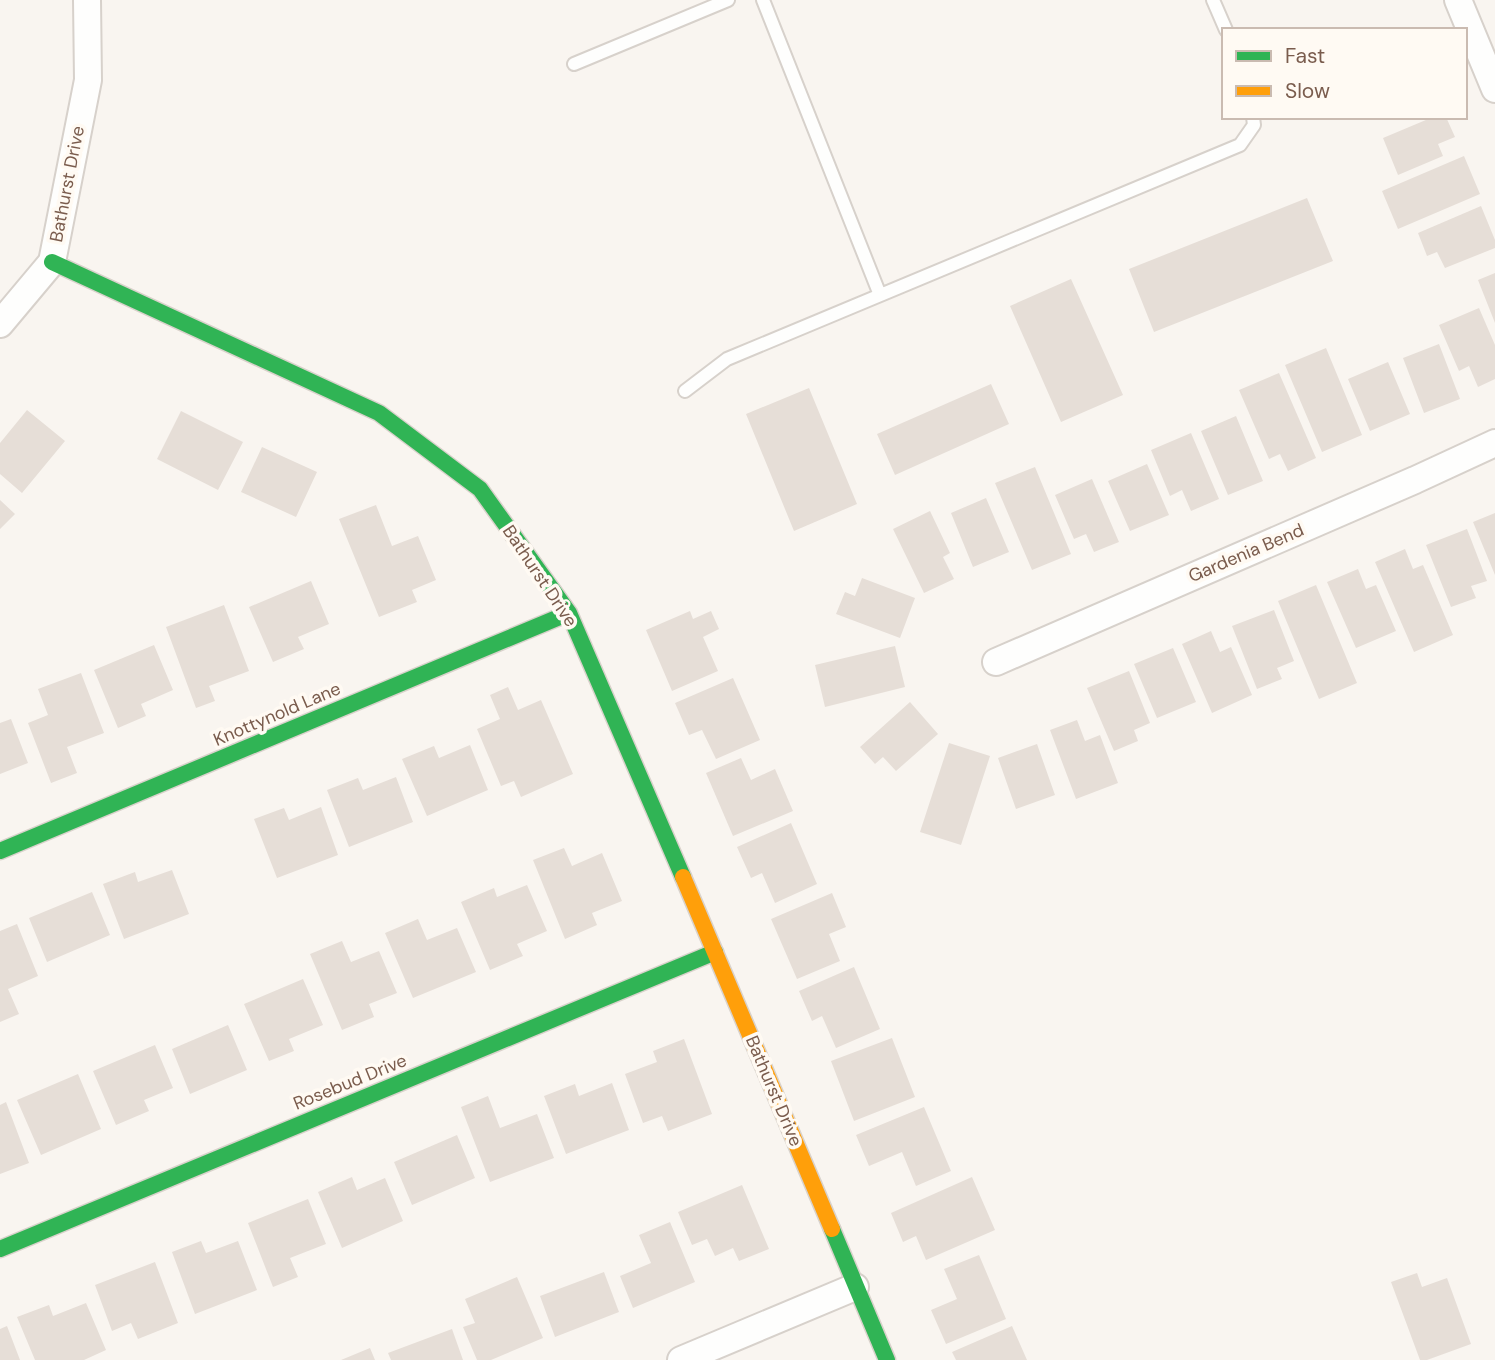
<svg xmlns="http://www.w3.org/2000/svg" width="1495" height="1360" font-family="'DM Sans',sans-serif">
<rect width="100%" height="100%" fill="#f9f5f0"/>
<path fill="#e6ded7" d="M1433 117H1446L1455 137 1438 144 1443 156 1398 175 1383 138Z
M1464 156 1480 194 1398 229 1382 191Z
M1307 198 1333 261 1154 332 1129 269Z
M1481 206 1495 240V248L1445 268 1437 252 1427 256 1418 233Z
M1495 273V323L1478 280Z
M1071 279 1123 395 1061 422 1010 306Z
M1479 308 1495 345V379L1478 387 1469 366 1459 371 1439 325Z
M1439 344 1460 399 1424 413 1403 358Z
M1326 348 1362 435 1322 452 1285 365Z
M1388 362 1410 414 1370 431 1348 379Z
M1279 373 1316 458 1288 471 1280 454 1269 459 1239 390Z
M991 384 1009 424 895 475 877 434Z
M809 388 857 504 794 531 746 414Z
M27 410 65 441 22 493 0 474V443Z
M181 411 243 442 218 490 157 459Z
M1236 416 1263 481 1228 495 1201 431Z
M1191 433 1219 499 1191 511 1182 490 1170 496 1151 450Z
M262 447 317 472 296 517 241 492Z
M1147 464 1169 515 1130 531 1108 481Z
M1035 467 1071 554 1032 570 995 483Z
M1092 479 1119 542 1094 552 1086 534 1074 539 1055 495Z
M986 498 1009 552 973 567 951 513Z
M0 500 15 514 0 529Z
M376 505 392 546 418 536 436 580 412 590 417 602 379 617 339 519Z
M930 511 950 553 943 557 954 579 924 593 893 529Z
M1495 513V575L1473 522Z
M1467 529 1487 581 1471 586 1476 598 1451 607 1426 545Z
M1405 549 1413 569 1423 565 1453 635 1414 652 1375 562Z
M1358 569 1366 589 1376 585 1396 631 1356 648 1327 582Z
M862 578 915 598 900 638 836 614 845 592 855 596Z
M311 581 329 624 298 637 304 649 273 662 249 607Z
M1316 585 1357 683 1319 699 1278 601Z
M224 605 249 671 209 686 215 701 196 708 166 627Z
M1274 610 1294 661 1277 668 1282 679 1257 689 1232 626Z
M690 611 693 619 711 611 719 629 703 637 718 671 672 691 646 630Z
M1211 631 1220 652 1231 647 1252 695 1212 713 1182 644Z
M154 645 173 690 141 704 146 716 118 728 94 670Z
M895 646 905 687 825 707 815 665Z
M1173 648 1196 702 1157 718 1134 664Z
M1129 671 1150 723 1134 730 1138 741 1114 751 1087 688Z
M81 673 104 733 67 747 77 773 51 783 28 723 48 715 38 689Z
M733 678 760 740 716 759 702 730 689 735 675 703Z
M508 687 518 710 541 700 573 774 521 797 514 781 501 786 477 729 500 719 490 695Z
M910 702 938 734 896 771 883 757 875 764 860 747Z
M11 719 28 763 0 774V723Z
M1077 720 1085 741 1100 735 1118 783 1076 799 1050 730Z
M949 743 990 756 961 845 920 832Z
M1037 744 1055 795 1016 809 998 758Z
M470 745 488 790 427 816 402 759 434 746 439 758Z
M741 758 751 780 775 769 793 811 733 836 706 773Z
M396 777 413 822 349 847 327 790 358 778 363 790Z
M321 807 338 855 277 878 254 819 284 808 289 820Z
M791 823 817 884 775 903 762 873 751 878 737 847Z
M564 848 572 866 602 853 622 901 592 913 597 925 565 939 533 860Z
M172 870 189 914 124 939 103 884 135 872 138 882Z
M527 885 547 931 517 944 523 956 490 970 461 902 494 888 497 897Z
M92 892 110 935 47 962 29 918Z
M832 893 846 927 829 934 840 961 797 979 771 919Z
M418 919 427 940 457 928 476 972 413 998 385 933Z
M17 924 38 976 8 989 19 1014 0 1022V931Z
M342 941 351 962 379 951 397 993 369 1004 374 1017 342 1030 310 954Z
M854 967 880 1029 836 1048 822 1016 812 1021 799 991Z
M303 979 323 1025 289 1039 294 1051 269 1061 244 1004Z
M228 1025 247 1070 190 1094 172 1049Z
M892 1038 915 1097 854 1121 831 1061Z
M684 1039 712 1114 668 1131 662 1116 643 1123 625 1074 657 1062 653 1051Z
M155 1045 173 1088 144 1100 149 1111 116 1125 93 1071Z
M78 1074 101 1129 41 1155 17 1100Z
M612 1083 629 1130 566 1154 544 1096 575 1084 579 1096Z
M488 1096 500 1128 537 1114 554 1158 490 1182 461 1107Z
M6 1102 29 1163 0 1174V1105Z
M924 1107 951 1171 916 1186 902 1152 869 1166 856 1135Z
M457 1135 475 1178 412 1205 394 1162Z
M352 1177 357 1190 385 1178 403 1221 342 1248 318 1192Z
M972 1177 995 1230 926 1260 916 1236 903 1242 891 1213Z
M742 1185 769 1249 739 1261 733 1248 715 1256 707 1239 692 1245 678 1212Z
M308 1199 326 1244 290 1258 298 1277 273 1287 248 1223Z
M670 1222 695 1282 633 1308 620 1276 651 1263 639 1235Z
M201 1241 206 1253 238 1241 257 1290 195 1314 172 1252Z
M979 1255 1006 1319 946 1344 931 1310 957 1299 944 1269Z
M155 1262 178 1323 138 1339 131 1323 112 1331 95 1285Z
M604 1272 619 1312 555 1337 540 1296Z
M1417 1273 1422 1287 1447 1278 1471 1344 1427 1360H1420L1391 1282Z
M517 1277 543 1338 491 1360H477L463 1327 475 1323 465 1299Z
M86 1303 106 1350 84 1360H35L17 1317 49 1305 53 1316Z
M7 1326 20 1360H0V1329Z
M1012 1326 1027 1360H956L952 1352Z
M452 1329 463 1360H391L388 1353Z
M370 1348 375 1360H341Z"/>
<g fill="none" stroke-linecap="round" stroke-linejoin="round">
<defs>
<path id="lane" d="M763 0 880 295
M1213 0 1226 30
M574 64 728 0
M685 391 727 359 1240 145 1254 125 1253 117"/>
<path id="street" d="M1458 0 1495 89
M0 324 52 262 88 80 87 0
M996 662 1415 480 1495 443
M681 1360 855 1287"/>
<path id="fast" d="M52 262 379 413 480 489 569 613 683 877
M0 851 569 613
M832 1229 887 1360
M0 1249 715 952"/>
<path id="slow" d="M683 877 832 1229"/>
</defs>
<use href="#lane" stroke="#d7d1cb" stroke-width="16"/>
<use href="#street" stroke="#d7d1cb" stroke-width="30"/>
<use href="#fast" stroke="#d9d2cb" stroke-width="19"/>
<use href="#slow" stroke="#d9d2cb" stroke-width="19"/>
<use href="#lane" stroke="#fefefd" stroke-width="12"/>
<use href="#street" stroke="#fefefd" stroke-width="26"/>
<use href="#fast" stroke="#30b455" stroke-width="16"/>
<use href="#slow" stroke="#ff9f0a" stroke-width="16"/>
</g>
<g text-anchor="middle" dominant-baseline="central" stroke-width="7" stroke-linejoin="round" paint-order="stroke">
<g font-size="18" fill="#7a5c4d" stroke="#fffaf3">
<text transform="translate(67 184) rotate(-79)">Bathurst Drive</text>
<text transform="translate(1246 553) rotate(-23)">Gardenia Bend</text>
<text transform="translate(540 576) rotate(56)">Bathurst Drive</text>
<text transform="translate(277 714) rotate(-23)">Knottynold Lane</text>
<text transform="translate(350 1082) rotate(-22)">Rosebud Drive</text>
<text transform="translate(774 1091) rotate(67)">Bathurst Drive</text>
</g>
</g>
<rect x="1222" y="28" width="245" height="91" fill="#fffaf3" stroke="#cabbb1" stroke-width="2"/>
<rect x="1236" y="51" width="35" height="10" fill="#30b455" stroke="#cabbb1" stroke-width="2"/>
<text x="1285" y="63" font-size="21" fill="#7a5c4d">Fast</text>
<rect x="1236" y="86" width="35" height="10" fill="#ff9f0a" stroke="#cabbb1" stroke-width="2"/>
<text x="1285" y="98" font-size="21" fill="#7a5c4d">Slow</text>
</svg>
